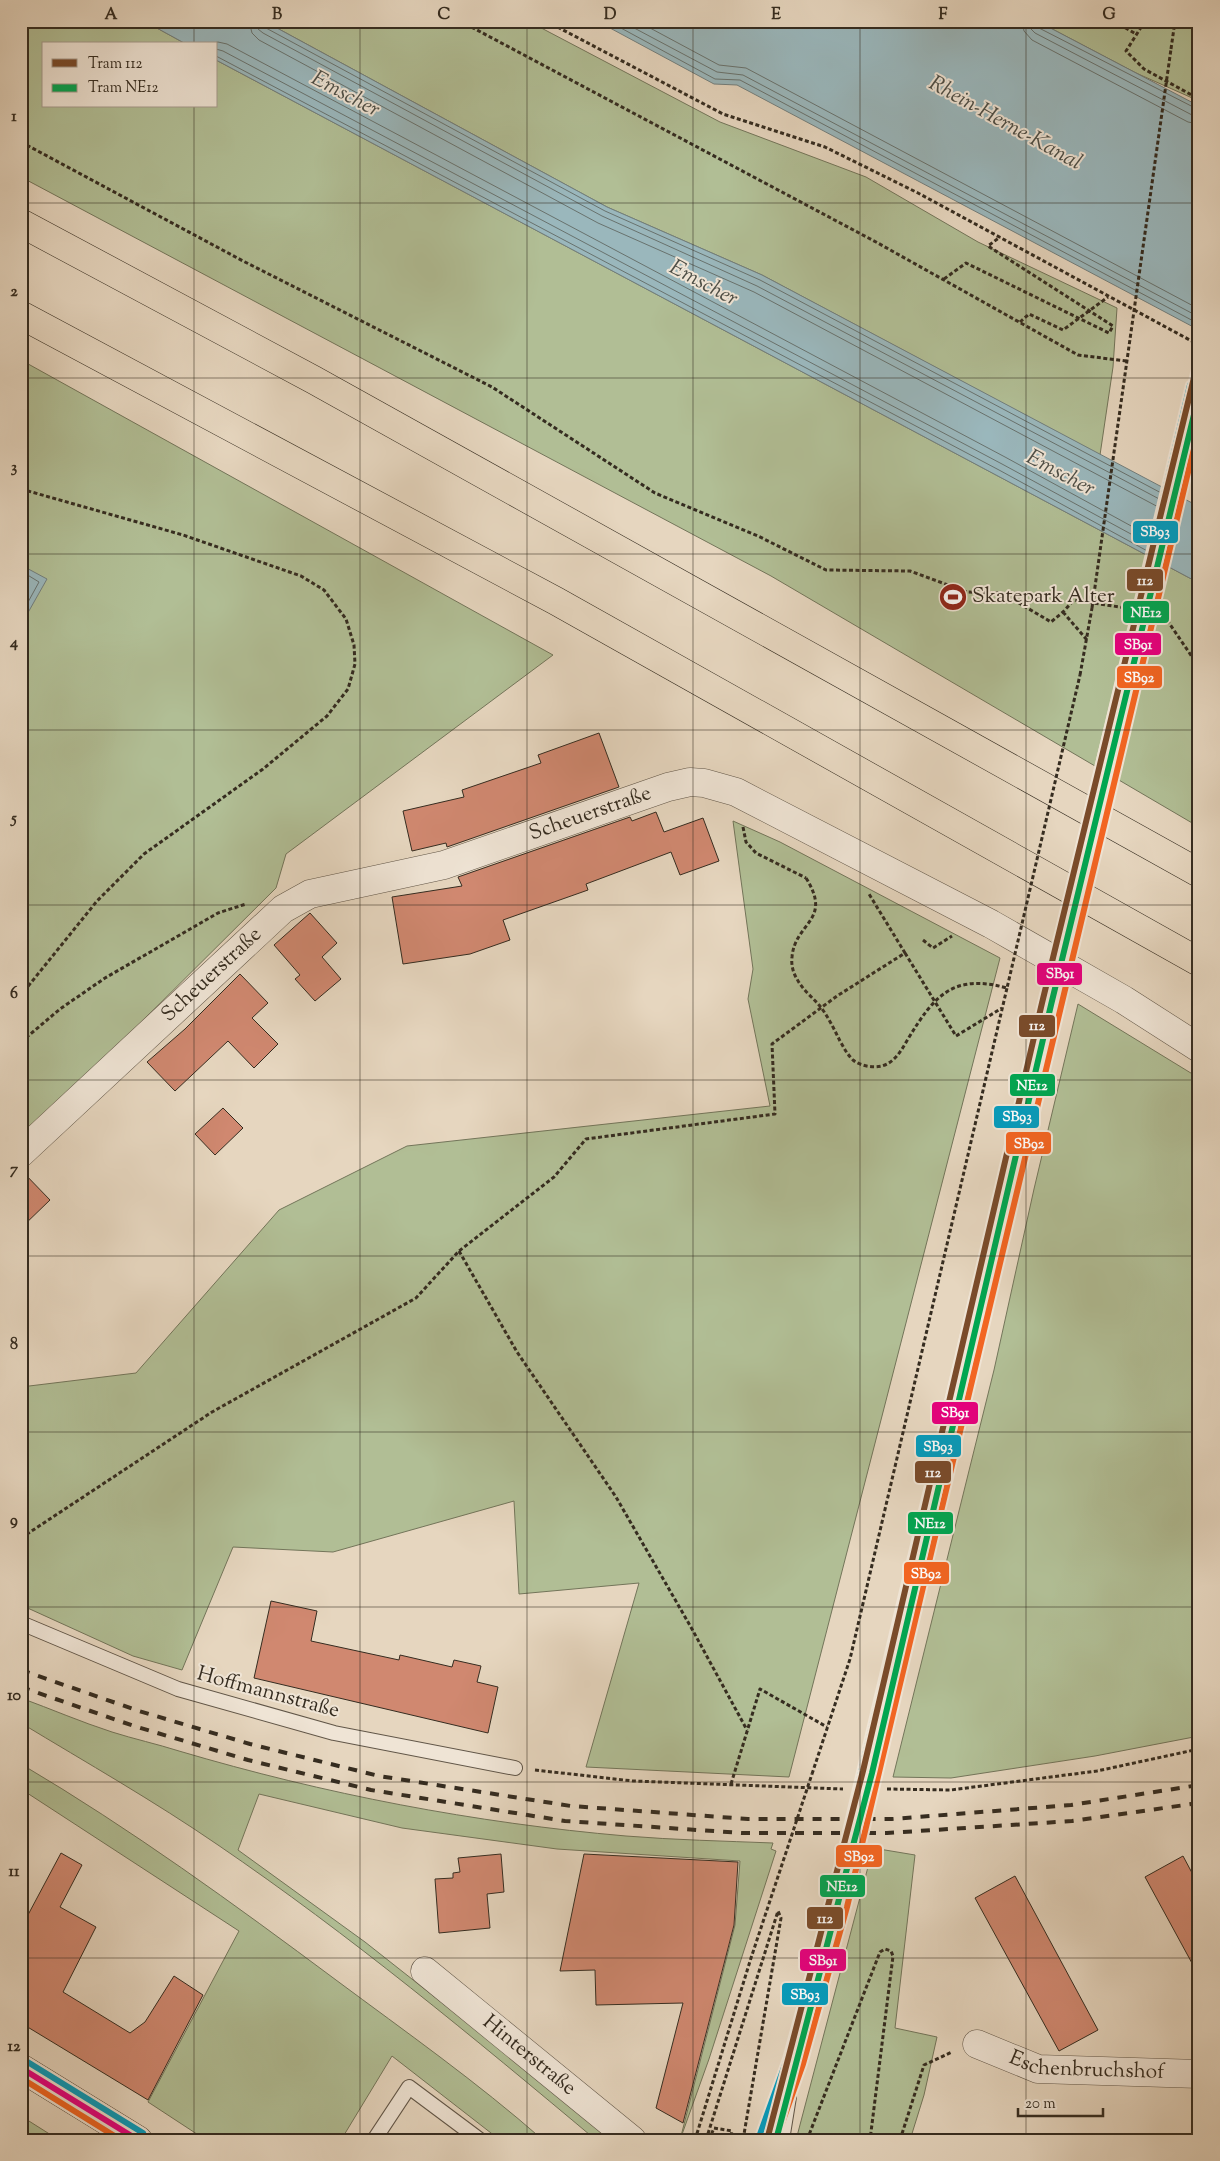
<svg xmlns="http://www.w3.org/2000/svg" width="1220" height="2161" font-family="'Sorts Mill Goudy',serif">
<rect width="100%" height="100%" fill="#e6d6bf"/>
<filter id="stains"><feTurbulence type="fractalNoise" baseFrequency=".004" numOctaves="4"/><feColorMatrix values="0 0 0 0 .2 0 0 0 0 .09 0 0 0 0 .02 0 0 0 .5 -.17"/></filter>
<radialGradient id="worn" r=".72"><stop offset=".6" stop-color="#630" stop-opacity="0"/><stop offset="1" stop-color="#630" stop-opacity=".3"/></radialGradient>
<path fill="#b1be95" stroke="#73755a" d="M21 21H144L186 44H44V106H216V60L1199 583V827L771 576 21 177Z
M264 21H528L720 122 866 177 978 242 1117 308 1113 367 1100 455 762 275 607 207Z
M1037 21H1199V101L1136 73Z
M21 360 553 655 286 854 276 888 95 1068 21 1136Z
M733 821 780 842 1000 958 789 1777 586 1767 639 1583 519 1594 514 1501 333 1552 233 1547 182 1670 133 1656 21 1605V1387L136 1373 279 1210 407 1146 770 1106 748 999 753 969Z
M1078 1004 1199 1078V1736L1095 1756 951 1778 893 1777 994 1370 1034 1189Z
M21 1698C51 1709 81 1722 112 1732 134 1739 157 1744 179 1751 324 1794 475 1823 626 1836 675 1840 724 1841 773 1843L771 1849 776 1851 709 2059 680 2140 735 1925 740 1861 557 1849 402 1828 259 1794 238 1850 365 1942 616 2140H596C473 2037 350 1935 218 1845 154 1801 87 1763 21 1723Z
M21 1764C131 1829 234 1904 336 1980 406 2032 477 2082 543 2140H500L392 2056 341 2140H206L148 2102 239 1931 21 1789Z
M873 1848 915 1855 895 2028 937 2037 924 2095 910 2140H796Z
M21 2116 59 2140H21Z"/>
<path fill="#9ab7bc" stroke="#727f7e" d="M144 21H264L607 207 762 275 1194 504 1199 507V583L216 60V44H186Z
M597 21H1037L1199 106V330L737 85 714 84Z
M21 565 47 579 21 625Z"/>
<g fill="none" stroke-linecap="round" stroke-linejoin="round">
<path stroke="#68726e" stroke-width="1" d="M249 21 252 33 259 40 598 223 754 292 1162 509
M256 21 258 29 263 33 602 216 757 286 1163 501
M263 21 266 28 605 211 760 280 1165 495
M608 21 715 79 740 80 1199 324
M621 21 717 72 743 75 1199 317
M637 21 719 65 746 68 1199 309
M1022 21 1024 31 1032 40 1188 122 1199 124
M1029 21 1030 28 1035 33 1192 115 1199 116
M1036 21 1039 28 1199 110
M209 44 218 42 227 44 1005 457 1155 539
M216 49 223 51 1002 464 1153 546
M216 56 999 470 1151 553
M21 571 39 582 21 615"/>
</g>
<path fill="#d08870" stroke="#352c20" d="M599 733 619 787 447 847 446 843 412 851 403 811 464 797 462 790 541 763 538 755Z
M656 812 664 832 703 818 719 861 680 875 671 852 586 884 588 890 503 920 510 940 470 954 403 964 392 897 462 886 458 877 630 817 632 821Z
M310 913 337 943 322 957 341 979 315 1001 295 979 300 975 274 945Z
M240 974 268 1003 252 1018 278 1044 254 1068 228 1041 175 1091 147 1062 185 1029Z
M223 1108 243 1128 215 1155 195 1134Z
M21 1170 50 1200 21 1228Z
M271 1601 317 1611 311 1641 399 1660 400 1655 452 1667 454 1660 481 1666 477 1682 498 1687 488 1733 254 1678Z
M61 1853 82 1865 60 1907 96 1927 63 1992 130 2033 145 2022 174 1976 203 1995 148 2100 21 2023V1928Z
M501 1854 504 1892 487 1894 490 1928 439 1933 435 1879 453 1878V1873L460 1872 458 1858Z
M584 1854 738 1862 734 1925 683 2123 656 2108 683 2003 596 2005 595 1970 560 1971Z
M1183 1856 1199 1886V1976L1145 1877Z
M1015 1876 1098 2030 1059 2051 975 1898Z"/>
<g fill="none" stroke-linecap="round" stroke-linejoin="round">
<defs>
<path id="service" d="M21 1623 178 1689 334 1733 515 1768
M374 2140 409 2087 480 2140
M767 2140 795 2062 838 1905
M782 2140 789 2097"/>
<g id="minor">
<path id="s1" d="M21 1153 283 909 310 894 444 865 668 787 690 782 704 783 736 792 991 924 1124 1000 1199 1048"/>
<path id="s2" d="M425 1971 632 2140"/>
<path id="s3" d="M977 2044 1038 2069 1199 2074"/>
</g>
<path id="primary" d="M21 2068 138 2140"/>
<path id="motorway" d="M21 223 314 380 1199 873
M21 315 556 601 1199 962"/>
</defs>
<use href="#service" stroke="#615648" stroke-width="16"/>
<use href="#minor" stroke="#615648" stroke-width="29"/>
<use href="#primary" stroke="#352c20" stroke-width="29"/>
<use href="#motorway" stroke="#352c20" stroke-width="29"/>
<path stroke="#352c20" stroke-width="3" stroke-dasharray="4 2.5" stroke-linecap="butt" d="M460 21 876 242 1078 355 1126 361
M546 21 723 114 825 147 918 193 1199 345
M1114 21 1136 34
M1145 21 1126 51 1144 69 1199 99
M1171 49 1175 21
M21 142 243 261 492 387 655 493 758 536 826 570 910 571 967 592 1002 593 1051 622 1063 612 1074 600 1126 608
M944 279 966 263 1109 333 1113 326 988 246 1000 237
M1020 322 1029 314 1063 330 1108 297
M21 489 183 535 301 576 324 590 346 619 354 645 355 664 348 689 327 716 263 769 144 854 97 901 21 995
M1063 612 1087 640
M1167 620 1199 667
M1080 675 1092 608
M743 827 746 842 756 853 806 878
M923 940 933 948 952 936
M905 953 956 1036 1002 1008
M21 1042 60 1009 105 978 218 913 246 904
M459 1251 517 1352 616 1497 692 1629 747 1730
M21 1538 212 1412 416 1298 459 1251 554 1177 586 1139 775 1114 772 1044 837 996 905 953 869 894
M535 1770 633 1781 843 1789
M812 1774 850 1659 1007 988
M731 1784 760 1689 827 1727
M887 1789 951 1790 1097 1771 1199 1749
M706 2140 778 1911 781 1918 743 2140
M709 2140 714 2128 732 2131 730 2140
M807 2140 880 1952 885 1949 891 1951 893 1956 870 2140
M900 2140 924 2065 952 2052"/>
<use href="#service" stroke="#efe4d5" stroke-width="14"/>
<use href="#minor" stroke="#efe4d5" stroke-width="28"/>
<use href="#primary" stroke="#e6d6bf" stroke-width="28"/>
<use href="#motorway" stroke="#e6d6bf" stroke-width="28"/>
<path stroke="#352c20" stroke-width="4" stroke-dasharray="9 9" stroke-linecap="butt" d="M21 1670 139 1711 250 1744 379 1776 571 1806 748 1819H892L1071 1805 1199 1785
M21 1687 134 1726 248 1760 371 1790 565 1821 742 1833H887L1072 1821 1199 1803"/>
<defs>
<path id="service-bridge" d="M838 1905 1199 387"/>
</defs>
<use href="#service-bridge" stroke="#615648" stroke-width="16" stroke-linecap="butt"/>
<path stroke="#352c20" stroke-width="3" stroke-dasharray="4 2.5" stroke-linecap="butt" d="M1092 608 1171 49
M806 878C833 921 795 922 792 957 791 964 793 973 797 979 802 989 812 997 819 1005 828 1016 834 1029 840 1041 844 1048 847 1054 853 1060 860 1066 873 1068 882 1066 895 1062 901 1051 908 1039 934 996 953 973 1007 988L1080 675
M695 2140 751 1958 812 1774"/>
<use href="#service-bridge" stroke="#efe4d5" stroke-width="14"/>
<defs>
<path id="bus-1" d="M21 2068 138 2140
M767 2140 795 2062 838 1905 1199 388"/>
<path id="bus-2" d="M21 2078 121 2140
M776 2140 803 2064 847 1907 1199 426"/>
<path id="bus-3" d="M26 2061 143 2133
M759 2137 787 2059 830 1903 1190 385"/>
</defs>
<use href="#bus-1" stroke="#efe4d5" stroke-width="10"/>
<use href="#bus-2" stroke="#efe4d5" stroke-width="10"/>
<use href="#bus-3" stroke="#efe4d5" stroke-width="10"/>
<use href="#bus-1" stroke="#e5007d" stroke-width="6"/>
<use href="#bus-2" stroke="#f26522" stroke-width="6"/>
<use href="#bus-3" stroke="#059cbd" stroke-width="6"/>
<defs>
<path id="tram-1" d="M767 2140 863 1771 1042 1003 1199 357"/>
<path id="tram-2" d="M776 2140 872 1773 1051 1005 1199 394"/>
</defs>
<use href="#tram-1" stroke="#efe4d5" stroke-width="10"/>
<use href="#tram-2" stroke="#efe4d5" stroke-width="10"/>
<use href="#tram-1" stroke="#7a4b2a" stroke-width="6"/>
<use href="#tram-2" stroke="#00a651" stroke-width="6"/>
</g>
<path fill="none" stroke="#352c20" stroke-width="1" stroke-opacity="0.55" d="M194 21V44M360 21V2140M527 21V2140M693 21V2140M860 21V2140M1026 21V2140M194 106V2140M21 203H1199M21 378H1199M21 554H1199M21 730H1199M21 905H1199M21 1080H1199M21 1256H1199M21 1432H1199M21 1607H1199M21 1782H1199M21 1958H1199"/>
<defs>
<symbol id="stadium-disc" viewBox="-11 -11 22 22"><circle r="9.5" fill="#8f2418" stroke="#efe4d5"/><path d="M0-5a6.5 5 0 1 0 0 10a6.5 5 0 1 0 0-10ZM-3.5-1.8h7v3.6h-7Z" fill="#fff"/></symbol>
</defs>
<g fill-rule="evenodd">
<use href="#stadium-disc" x="937" y="581" width="32" height="32"/>
</g>
<g text-anchor="middle" dominant-baseline="central" stroke-width="4" stroke-linejoin="round" paint-order="stroke">
<g font-size="21" fill="#352c20" stroke="#efe4d5" text-anchor="start">
<text x="972" y="597">Skatepark Alter</text>
</g>
<g font-size="21" fill="#352c20" stroke="#efe4d5">
<text stroke="none"><textPath href="#s1" startOffset="681">Scheuerstraße</textPath></text>
<text stroke="none"><textPath href="#s1" startOffset="261">Scheuerstraße</textPath></text>
<text transform="translate(268 1693) rotate(15)">Hoffmannstraße</text>
<text stroke="none"><textPath href="#s2" startOffset="134">Hinterstraße</textPath></text>
<text stroke="none"><textPath href="#s3" startOffset="114">Eschenbruchshof</textPath></text>
</g>
<g font-size="22" font-style="italic" fill="#4e4f47" stroke="#efe4d5">
<text transform="translate(345 95) rotate(28)">Emscher</text>
<text transform="translate(1005 124) rotate(29)">Rhein-Herne-Kanal</text>
<text transform="translate(703 284) rotate(28)">Emscher</text>
<text transform="translate(1060 474) rotate(28)">Emscher</text>
</g>
</g>
<g stroke="#efe4d5" stroke-width="2">
<rect x="1132" y="520" width="47" height="24" rx="5" fill="#059cbd"/>
<rect x="1126" y="568" width="38" height="24" rx="5" fill="#7a4b2a"/>
<rect x="1122" y="600" width="48" height="24" rx="5" fill="#00a651"/>
<rect x="1114" y="632" width="48" height="24" rx="5" fill="#e5007d"/>
<rect x="1116" y="665" width="47" height="24" rx="5" fill="#f26522"/>
<rect x="1036" y="962" width="47" height="24" rx="5" fill="#e5007d"/>
<rect x="1018" y="1014" width="38" height="24" rx="5" fill="#7a4b2a"/>
<rect x="1009" y="1073" width="47" height="24" rx="5" fill="#00a651"/>
<rect x="993" y="1105" width="47" height="24" rx="5" fill="#059cbd"/>
<rect x="1005" y="1131" width="47" height="24" rx="5" fill="#f26522"/>
<rect x="931" y="1401" width="48" height="24" rx="5" fill="#e5007d"/>
<rect x="915" y="1434" width="47" height="24" rx="5" fill="#059cbd"/>
<rect x="914" y="1460" width="38" height="24" rx="5" fill="#7a4b2a"/>
<rect x="907" y="1511" width="47" height="24" rx="5" fill="#00a651"/>
<rect x="903" y="1561" width="47" height="24" rx="5" fill="#f26522"/>
<rect x="835" y="1844" width="48" height="24" rx="5" fill="#f26522"/>
<rect x="819" y="1874" width="47" height="24" rx="5" fill="#00a651"/>
<rect x="806" y="1906" width="38" height="24" rx="5" fill="#7a4b2a"/>
<rect x="799" y="1948" width="48" height="24" rx="5" fill="#e5007d"/>
<rect x="781" y="1982" width="48" height="24" rx="5" fill="#059cbd"/>
</g>
<g font-size="14" text-anchor="middle" font-weight="bold" fill="#fff">
<text x="1155" y="536">SB93</text>
<text x="1145" y="585">112</text>
<text x="1146" y="617">NE12</text>
<text x="1138" y="649">SB91</text>
<text x="1139" y="682">SB92</text>
<text x="1060" y="978">SB91</text>
<text x="1037" y="1030">112</text>
<text x="1032" y="1090">NE12</text>
<text x="1017" y="1121">SB93</text>
<text x="1029" y="1148">SB92</text>
<text x="955" y="1417">SB91</text>
<text x="938" y="1451">SB93</text>
<text x="933" y="1477">112</text>
<text x="930" y="1528">NE12</text>
<text x="926" y="1578">SB92</text>
<text x="859" y="1861">SB92</text>
<text x="842" y="1891">NE12</text>
<text x="825" y="1923">112</text>
<text x="823" y="1965">SB91</text>
<text x="805" y="1999">SB93</text>
</g>
<rect width="1220" height="2161" fill="none" stroke="#e6d6bf" stroke-width="55"/>
<rect x="42" y="42" width="175" height="65" fill="#efe4d5" stroke="#a59a8d"/>
<rect x="52" y="59" width="25" height="8" fill="#7a4b2a" stroke="#a59a8d"/>
<text x="88" y="68" font-size="15" fill="#352c20">Tram 112</text>
<rect x="52" y="84" width="25" height="8" fill="#00a651" stroke="#a59a8d"/>
<text x="88" y="92" font-size="15" fill="#352c20">Tram NE12</text>
<path d="M1018 2108v8h85v-8" fill="none" stroke="#352c20" stroke-width="2.5"/>
<text x="1025" y="2108" font-size="15" fill="#352c20" stroke="#efe4d5" stroke-width="4" paint-order="stroke">20 m</text>
<rect x="28" y="28" width="1164" height="2106" fill="none" stroke="#352c20" stroke-width="2"/>
<g font-size="16" text-anchor="middle" font-weight="bold" fill="#352c20">
<text x="111" y="19">A</text>
<text x="277" y="19">B</text>
<text x="444" y="19">C</text>
<text x="610" y="19">D</text>
<text x="776" y="19">E</text>
<text x="943" y="19">F</text>
<text x="1109" y="19">G</text>
<text x="14" y="121">1</text>
<text x="14" y="296">2</text>
<text x="14" y="472">3</text>
<text x="14" y="647">4</text>
<text x="14" y="823">5</text>
<text x="14" y="998">6</text>
<text x="14" y="1174">7</text>
<text x="14" y="1349">8</text>
<text x="14" y="1525">9</text>
<text x="14" y="1700">10</text>
<text x="14" y="1876">11</text>
<text x="14" y="2051">12</text>
</g>
<rect width="100%" height="100%" filter="url(#stains)"/>
<rect width="100%" height="100%" fill="url(#worn)"/>
</svg>
